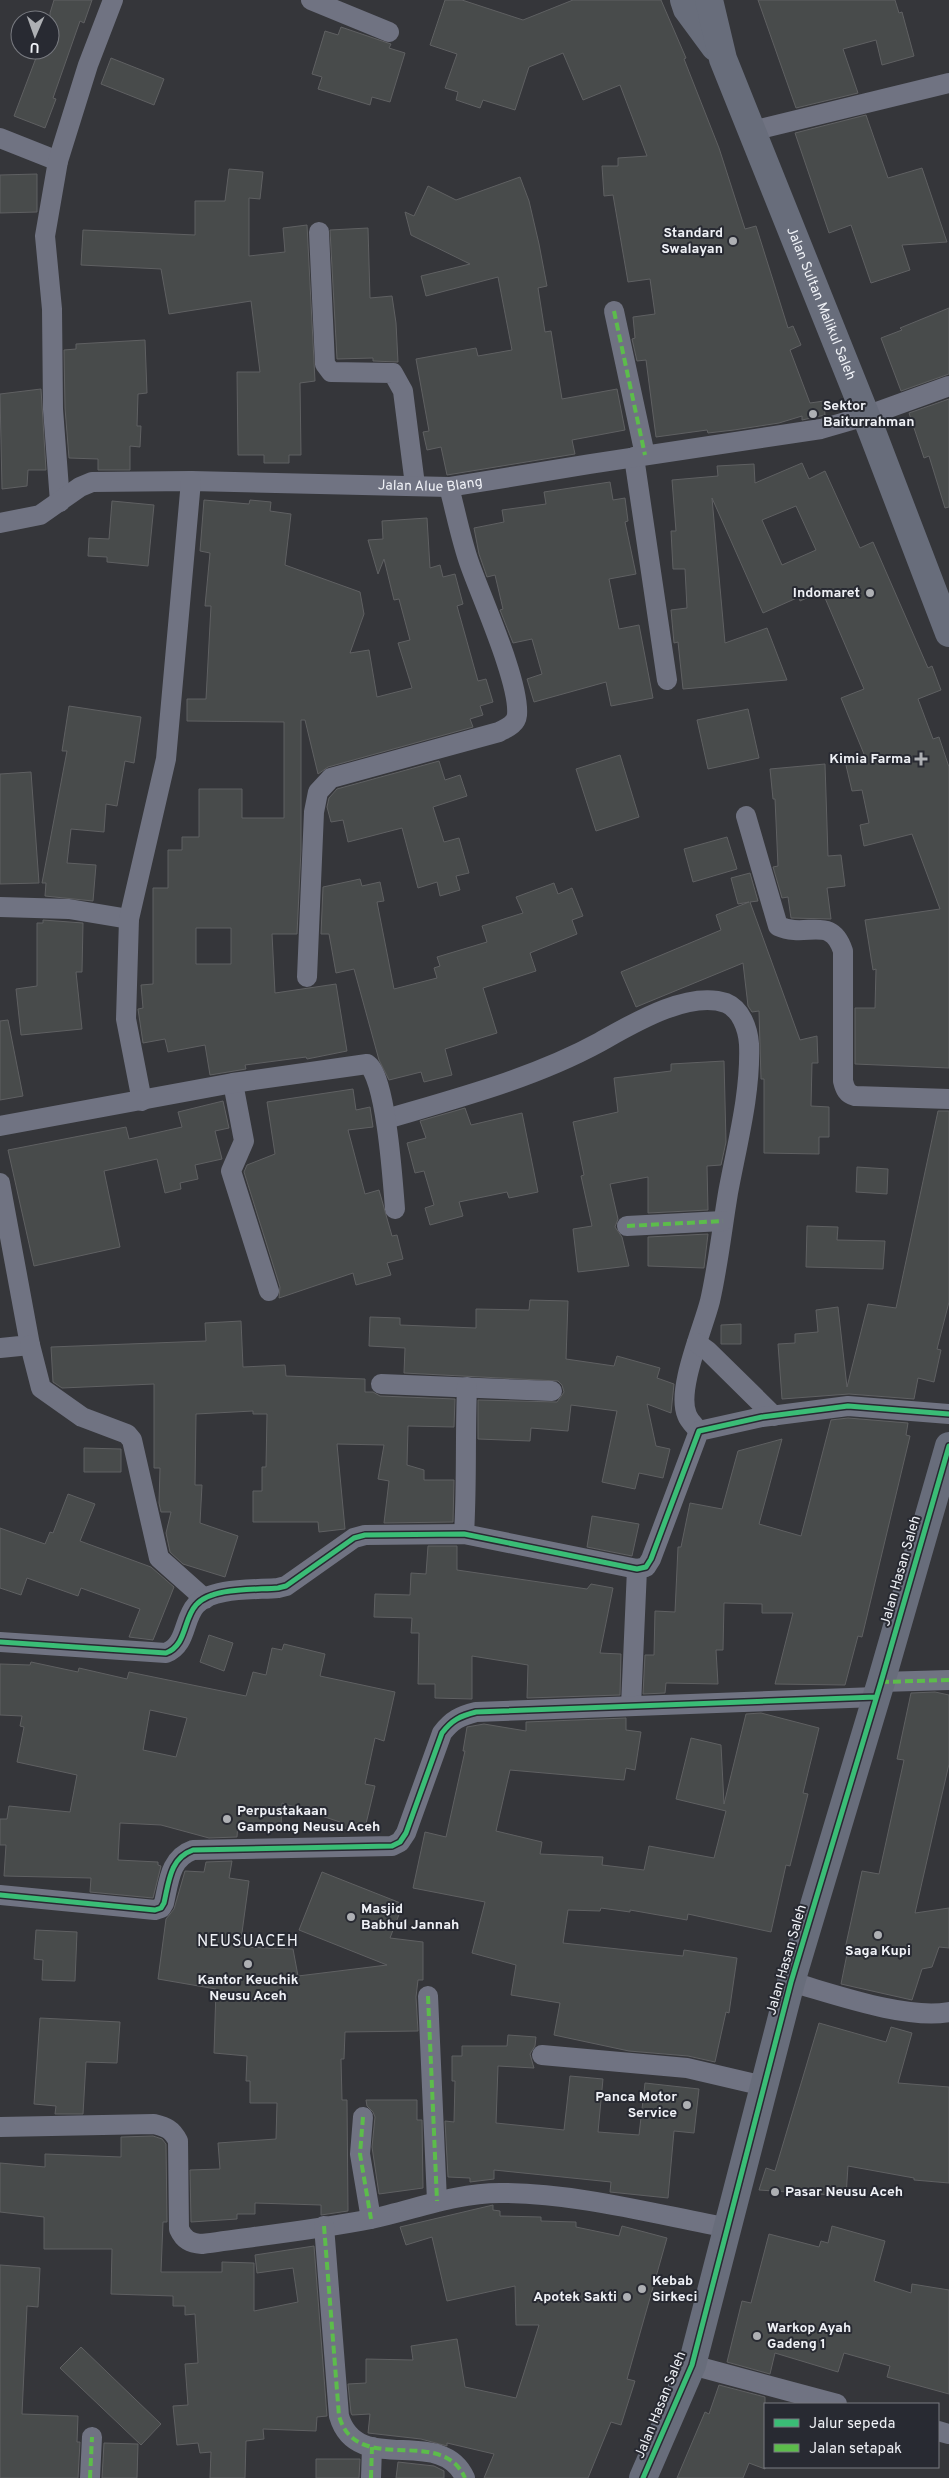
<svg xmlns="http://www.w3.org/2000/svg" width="949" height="2478" font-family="Overpass,sans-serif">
<rect width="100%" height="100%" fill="#35363a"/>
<path fill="#484b4b" stroke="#5f6062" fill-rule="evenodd" d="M54 0H92L84 23 80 21 53 98 56 99 45 128 14 116 39 50H50V13Z
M445 0H462L523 20 573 0H661L686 58 684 59 719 148 745 229 756 226 788 328 793 326 801 345 790 350 810 403 824 401 825 415 802 420V416L779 423 734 430 708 433 707 430 656 437 646 360 637 361 632 339 635 338 633 317 655 314 650 279 628 282 613 195 604 196 602 166H618V158L647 156 620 85 583 100 563 53 529 67 515 110 483 100 480 108 456 100 458 92 445 88 457 54 430 45Z
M758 0H895L899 13 902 12 914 56 882 65 876 40 843 49 858 93 796 108Z
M341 27 391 44 389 48 405 53 390 102 372 97 370 105 318 89 322 77 312 74 325 31 338 35Z
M111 58 164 79 154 105 101 84Z
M866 115 888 178 922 168 947 242 902 245 910 270 871 283 851 225 829 233 795 133Z
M229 169 263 172 260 199 249 198V256L285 252 283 228 307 225 315 381 300 383 301 455H289V463H264V455H238L237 372H260L251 301 169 314 161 269 81 265 83 230 195 235V201H225Z
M37 174V212L0 213V175Z
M520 177 529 201 539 244 547 286 538 288 545 332 551 331 562 399 617 389 625 430 572 440 575 454 447 475 441 447 427 450 423 432 429 431 416 359 476 348 478 356 512 350 498 277 426 296 421 276 470 264 411 235 405 212 414 216 428 186 456 200Z
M368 228 370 298 392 296 396 323 398 362 373 361V358L337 359 330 230Z
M949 308V374L901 391 881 338 902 330 900 328Z
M145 340 147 393 138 394 137 426H141L140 447 130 446V470H98V459L69 458 65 408 64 350 76 349V344Z
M41 389 46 470H28L27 486 2 489 0 394Z
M949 399V507L945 508 929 456 924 458 909 413Z
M802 463 809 479 825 471 860 548 873 542 928 668 932 666 941 690 918 699 933 739 939 737 949 767V1068L855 1064V1008H875L876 969 873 970 865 920 940 909 912 834 864 846 860 825 869 823 862 790 852 791 845 761 866 759 841 698 864 689 822 591 800 601 799 597 763 613 712 498 725 643 767 628 787 680 683 689 678 642 674 643 671 610 687 608 685 569H673L671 531H676L672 480 718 476 717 466 754 464 755 483ZM796 506 816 550 782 565 762 520Z
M610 482 613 500 625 498 628 521 625 522 636 574 609 579 619 629 639 625 653 698 611 706 606 682 534 702 527 679 542 674 532 639 513 643 500 610 503 609 495 575 487 577 479 554 474 528 504 522 502 510 546 504 544 492Z
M204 500 249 504 250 500 271 502 270 511 291 514 285 565 360 592 364 614 350 653 369 650 377 697 412 688 398 643 410 640 399 599 394 600 384 559 378 574 368 540 383 539 382 521 427 518 430 568 440 565 443 577 455 574 463 604 457 606 478 681 486 679 493 702 480 706 483 715 470 719 473 727 328 767 318 774 305 720H301V850L297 934H272L275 993 336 984 347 1051 307 1059 306 1057 245 1065 246 1069 210 1075 205 1045 168 1052 165 1039 143 1043 138 1009 143 1008 141 985 153 984V888H168V850H182V837H199V789H242V818H284V722L187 721V699H206L211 606H205L210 553 200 551ZM196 928H231V964H196Z
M112 501 154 505 148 566 107 562V557L88 556 89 538 109 539Z
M69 706 141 717 134 763 125 761 117 806 106 804 104 832 71 829 67 863 96 865 93 901 45 896 46 883H42L67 751H62Z
M748 709 759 758 708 769 697 720Z
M620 755 639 817 596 831 576 769Z
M439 761 445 780 460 775 467 796 433 807 444 842 459 838 469 873 456 876 460 890 440 896 437 882 418 888 402 828 348 842 343 820 331 822 327 807 329 798 337 789Z
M825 764 828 856 841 855 845 886 827 888 831 919 791 918 788 897 782 898 773 867 778 866 775 799H773L770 769Z
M31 772 39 883 0 884V774Z
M727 837 737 869 693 882 684 849Z
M750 873 758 901 750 902 800 1040 817 1036 818 1063H812L811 1106 829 1107V1137H819V1154L764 1153V1079H761L759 1011 752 1012 748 1006 743 963 636 1007 621 972 721 930 716 915 749 902 738 904 731 878Z
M360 879 362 886 380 882 384 901 377 902 394 989 437 978 434 968 440 966 437 957 487 942 482 926 523 913 516 897 554 883 558 894 572 888 583 916 572 920 577 934 530 953 536 971 483 988 497 1033 445 1049 452 1075 424 1082 421 1072 389 1080 379 1060 354 969 336 973 329 934H321L323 887Z
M43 920 83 923 82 972H76L82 1029 21 1035 16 989 37 986V923H43Z
M8 1020 23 1096 0 1100V1021Z
M724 1061 726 1142 721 1165 707 1166 708 1210 648 1213V1177L610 1184 618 1219 615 1227 622 1237 629 1266 578 1272 573 1229 592 1226 581 1176 584 1175 573 1122 618 1112 614 1078 671 1071V1064Z
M353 1089 356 1110 370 1107 373 1127 348 1130 365 1194 379 1190 392 1236 397 1235 403 1259 387 1263 391 1275 356 1285 353 1273 279 1298 280 1287 244 1172 247 1165 275 1154 267 1102Z
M223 1101 229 1128 215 1131 222 1159 195 1165 198 1179 180 1183 181 1189 165 1193 157 1159 104 1171 120 1247 34 1266 8 1150 126 1127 129 1139 182 1127 178 1112Z
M465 1108 471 1125 522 1113 538 1192 509 1198 507 1192 459 1202 463 1216 430 1225 425 1208 434 1205 424 1171 415 1173 407 1143 426 1138 420 1121Z
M938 1111H949V1302L937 1349 941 1350 934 1382 918 1378 914 1399 849 1394 782 1399 778 1344 795 1343V1334L818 1332 816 1310 838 1307 847 1387 868 1304 896 1308Z
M857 1167 888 1169 887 1194 856 1192Z
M807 1226 838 1227 837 1240 885 1241 883 1269 806 1267Z
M708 1234 704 1268 648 1266V1237Z
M530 1300 568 1301 566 1359 614 1366 617 1356 660 1368 657 1378 674 1384 671 1413 647 1404 656 1446 670 1449 663 1478 639 1473 635 1489 602 1482 617 1411 571 1405 568 1431 531 1428 530 1441 478 1439V1400L557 1402 564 1392 562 1385 558 1381 404 1373 405 1348 369 1346 370 1317 400 1318V1325L476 1328V1309L529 1310Z
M241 1321 243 1367 285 1365 286 1376 365 1379V1392H373L380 1396 455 1399 454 1427 408 1426 407 1465 424 1470V1480H454L453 1522 384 1523 389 1481 378 1479 384 1445 337 1444 345 1529 319 1532 318 1522H253V1491H262V1467H266L267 1414H253V1411L196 1414 195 1485H202L200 1523 238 1536 225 1577 183 1564 170 1552 166 1533 171 1512H161L159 1503 160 1468H154V1384L62 1388 53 1382 51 1347 206 1341 205 1323Z
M741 1324V1344H721V1325Z
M848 1418 908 1423 906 1435 910 1436 862 1637 858 1636 845 1685 775 1684 793 1613H762V1604L724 1603 723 1650H716L718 1684 666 1683 665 1693 643 1694 645 1655H654L655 1611 675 1612 678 1547H681L690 1503 722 1509 738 1451 782 1439 759 1524 801 1536 831 1420Z
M84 1448 121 1449V1472H84Z
M68 1494 95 1504 80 1541 151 1567 174 1587 153 1640 129 1637 140 1609 81 1588 78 1596 27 1578 21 1595 0 1588V1528L45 1544 50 1532 53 1533Z
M592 1516 639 1524 632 1556 587 1547Z
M428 1546H457V1570L587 1589 591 1584 613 1588 600 1653 621 1654 620 1695 527 1698 528 1665 472 1656V1699L435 1698V1684H418L419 1633H411L412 1618 374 1617 375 1594 410 1595 411 1573 426 1574Z
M209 1635 233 1643 224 1671 200 1662Z
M284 1644 325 1654 320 1676 395 1692 384 1741 375 1738 365 1784 375 1786 364 1832 339 1827 340 1822 282 1803 281 1826 238 1824 237 1837 209 1838 161 1825 120 1823 118 1860 158 1862V1865L161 1866 153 1898 90 1892 91 1878 4 1876 6 1845H0V1819H7L9 1806 70 1812 77 1775 17 1762 24 1727 20 1726 22 1716 0 1715V1664L30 1665 31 1662 78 1672 79 1668 127 1679 129 1672 246 1696 253 1672 266 1675 272 1648 282 1650ZM150 1710 187 1718 176 1757 143 1750Z
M935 1692 949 1695V1764L915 1913 949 1908V1948L939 1947 932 1967 922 1969 912 2000 841 1984 848 1949H845L862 1871 879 1874 904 1760 897 1759 911 1693Z
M761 1713 819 1728 803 1793 808 1794 790 1866 786 1865 771 1932 688 1914 687 1920 630 1910V1912L601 1908 600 1911 568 1910 563 1943 683 1956 684 1950 737 1958 729 2013 726 2012 715 2062 688 2056 629 2051 554 2035 560 2003 511 1995 516 1965 472 1953 485 1902 413 1888 425 1832 446 1837 465 1751H463L467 1727 484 1724 526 1731V1722L626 1718V1730L641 1732 635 1770 626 1768 624 1780 510 1770 496 1831 542 1842 540 1854 603 1857 602 1865 644 1870 649 1846 714 1858 726 1811 676 1799 691 1738 721 1745 724 1804 746 1714Z
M232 1861 229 1878 249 1881 240 1947 293 1949 298 1976 387 1965 299 1930 322 1872 403 1904 390 1938 423 1942V1980H418L416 1997 418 2031 345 2032 344 2059H341L342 2100H347L348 2211 321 2215V2205L255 2203V2214H237V2219L191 2222 190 2170 220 2169 218 2143 276 2139 277 2103H250V2081H246L247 2056 214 2053 216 1989 158 1979 166 1919 174 1909 185 1871 204 1872 206 1862Z
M36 1930 77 1932 75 1981 42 1980 43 1960 34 1959Z
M40 2018 120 2022 117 2063 86 2062 83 2114H55L56 2106 34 2104Z
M819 2023 886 2042 891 2027 912 2033 898 2083 949 2087V2183L914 2180V2178L848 2166 846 2196 759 2190 766 2168 775 2171Z
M508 2035 536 2037 535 2046 530 2054 534 2068 498 2066 496 2123 564 2130 570 2076 603 2079 598 2132 639 2135 645 2083 699 2089 694 2133 674 2131 668 2198 610 2192 611 2182 494 2170V2179L470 2182V2178L448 2177 445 2121 454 2122 455 2081H452V2056H462V2046H507Z
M366 2100H417V2120H422L423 2188 379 2194 372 2147 375 2117 373 2112 367 2106Z
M153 2136 162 2139 166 2144 167 2222H163L161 2272H222V2262L254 2263V2311L298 2302 293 2268 257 2273 255 2255 314 2246 327 2416 317 2417 316 2431 263 2429 264 2439 246 2441 245 2478H210L211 2452 200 2453 198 2443 177 2445 173 2406 188 2405 185 2364 198 2363 195 2314 185 2315V2306H173V2296L111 2294 112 2249H44V2217L0 2212V2163L45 2167V2154L121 2157V2137Z
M493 2205V2210L500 2211V2216L541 2217V2221L576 2222V2227L619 2236 622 2226 667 2238 627 2379 635 2381 621 2425 611 2422 588 2478H484L494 2454 447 2443V2446L421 2439 368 2433 370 2414 352 2415 351 2413 348 2384 366 2383V2359L413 2360 411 2346 457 2339 465 2387 516 2398 539 2325H516L515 2286 447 2301 432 2237 406 2245 400 2227Z
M832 2226 885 2241 874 2281 911 2293 912 2284 949 2290V2394L887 2377 890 2366 844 2353 838 2372 775 2353 770 2374 727 2362 742 2301 751 2303 769 2234 819 2247 821 2241 828 2243Z
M0 2265 40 2268 38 2307 27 2306 22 2414 78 2416 77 2442H80L78 2478H0Z
M81 2347 161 2424 141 2445 60 2368Z
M719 2385 765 2397V2469L749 2463 743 2478H677L705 2412 709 2414Z
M104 2443 138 2444 137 2478H102Z
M316 2459H360L359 2478H316Z
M398 2462 434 2466 444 2471V2478H396Z"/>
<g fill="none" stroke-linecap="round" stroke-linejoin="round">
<g stroke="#707382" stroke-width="20">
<path d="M311 0 389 32"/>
<path d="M752 131 949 83"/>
<path d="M0 138 58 161"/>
<path d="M319 232 325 364 331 372 393 373 403 391 415 485"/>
<path d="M614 311 645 455"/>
<path d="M634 457 667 680"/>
<path d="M60 502 53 409 52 309 45 236 58 161 88 65 113 0"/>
<path id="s1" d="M0 523 40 515 80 487 92 482 191 481 449 487 590 464 821 429 866 416 949 386"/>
<path d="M746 816 778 926C807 939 831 914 843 951V1081C845 1089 847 1094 855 1096L949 1099"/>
<path d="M0 907 69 909 129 919"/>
<path d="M307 977 314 812 318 792 331 778 499 732C506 728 516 725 517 715 520 683 482 599 470 565 461 540 456 513 449 487"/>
<path d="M233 1083 244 1141 231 1171 269 1291"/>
<path d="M142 1101 126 1019 129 919 166 759 191 481"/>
<path d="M386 1119C458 1098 534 1078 600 1042 632 1024 688 990 726 1003 741 1009 748 1029 749 1044 751 1093 737 1144 728 1193 722 1229 718 1266 710 1301 703 1329 676 1390 687 1415 689 1421 695 1426 699 1431"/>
<path d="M0 1126 233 1083 367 1064C386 1075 393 1184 395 1209"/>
<path d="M0 1183 30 1345 0 1348"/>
<path d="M627 1226 723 1221"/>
<path d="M697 1343 708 1351 774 1416"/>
<path d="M30 1345 41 1388 82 1417 127 1434 132 1440 159 1558 205 1599"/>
<path d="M381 1384 552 1391"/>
<path d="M464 1534C467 1485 465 1437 467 1387"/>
<path d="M0 1642 166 1653C187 1645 183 1619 196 1605 211 1587 256 1590 278 1588L286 1586 354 1538 365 1535 464 1534 637 1569 646 1567 651 1559 699 1431 762 1417 848 1406 949 1414"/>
<path d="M881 1682 949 1680"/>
<path d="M631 1706 637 1569"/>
<path d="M0 1895 155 1910 161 1908 164 1903C169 1881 170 1858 193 1850L392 1846 400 1842 406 1833 442 1733C452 1720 460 1716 476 1712L876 1697"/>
<path d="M791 1982C834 1994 906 2020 949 2012"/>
<path d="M428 1996 437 2201"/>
<path d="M542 2055 687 2068 764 2086"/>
<path d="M363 2117 360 2154 371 2219"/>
<path d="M0 2127 154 2124C166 2127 172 2129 178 2141L179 2229C184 2240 190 2243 202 2244 258 2236 315 2230 371 2219 414 2210 455 2193 500 2193 577 2193 654 2214 729 2228"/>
<path d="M324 2226 339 2416C357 2478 441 2424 465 2478"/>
<path d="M692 2365 837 2404"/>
<path d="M938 2431 949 2434"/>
<path d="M90 2478 92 2437"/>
<path d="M371 2478 372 2447"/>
</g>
<g stroke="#686d7b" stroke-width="28">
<path d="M684 0 687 9 715 47"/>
<path id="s2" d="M709 0 723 59 866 416 949 633"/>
<path d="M643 2478 692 2365 791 1982 881 1682 949 1446"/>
</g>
<path stroke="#5cbc4b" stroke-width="4" stroke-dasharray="8 4" stroke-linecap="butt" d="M614 311 645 455
M627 1226 723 1221
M881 1682 949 1680
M428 1996 437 2201
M363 2117 360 2154 371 2219
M324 2226 339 2416C357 2478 441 2424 465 2478
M90 2478 92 2437
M371 2478 372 2447"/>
<defs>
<path id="cycleway" d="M0 1642 166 1653C187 1645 183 1619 196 1605 211 1587 256 1590 278 1588L286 1586 354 1538 365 1535 464 1534 637 1569 646 1567 651 1559 699 1431 762 1417 848 1406 949 1414
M0 1895 155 1910 161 1908 164 1903C169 1881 170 1858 193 1850L392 1846 400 1842 406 1833 442 1733C452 1720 460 1716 476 1712L876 1697
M643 2478 692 2365 791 1982 881 1682 949 1446"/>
</defs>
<use href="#cycleway" stroke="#282a32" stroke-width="8"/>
<use href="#cycleway" stroke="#3abd76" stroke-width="5"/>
</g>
<g fill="#aeb0b4" stroke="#282a32" stroke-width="2">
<circle cx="733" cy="241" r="5"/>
<circle cx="813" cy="414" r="5"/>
<circle cx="870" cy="593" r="5"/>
<path d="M918.5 751.5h5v5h5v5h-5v5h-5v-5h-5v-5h5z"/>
<circle cx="227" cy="1819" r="5"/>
<circle cx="351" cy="1917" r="5"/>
<circle cx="878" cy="1935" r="5"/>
<circle cx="248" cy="1964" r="5"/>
<circle cx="687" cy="2105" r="5"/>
<circle cx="775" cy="2192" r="5"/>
<circle cx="642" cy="2289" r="5"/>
<circle cx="627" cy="2297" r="5"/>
<circle cx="757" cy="2336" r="5"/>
</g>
<g text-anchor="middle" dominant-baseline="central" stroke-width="4" stroke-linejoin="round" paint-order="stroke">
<g font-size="14" font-weight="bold" fill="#eff1f6" stroke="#282a32" text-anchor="start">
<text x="723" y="233" text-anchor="end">Standard<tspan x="723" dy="16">Swalayan</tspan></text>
<text x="823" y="406">Sektor<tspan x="823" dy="16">Baiturrahman</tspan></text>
<text x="860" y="593" text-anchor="end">Indomaret</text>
<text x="911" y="759" text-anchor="end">Kimia Farma</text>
<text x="237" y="1811">Perpustakaan<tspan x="237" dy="16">Gampong Neusu Aceh</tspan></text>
<text x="361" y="1909">Masjid<tspan x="361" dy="16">Babhul Jannah</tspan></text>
<text x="878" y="1951" text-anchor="middle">Saga Kupi</text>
<text x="248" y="1980" text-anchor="middle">Kantor Keuchik<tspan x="248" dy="16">Neusu Aceh</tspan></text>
<text x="677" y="2097" text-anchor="end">Panca Motor<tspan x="677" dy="16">Service</tspan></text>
<text x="785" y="2192">Pasar Neusu Aceh</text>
<text x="652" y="2281">Kebab<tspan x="652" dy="16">Sirkeci</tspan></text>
<text x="617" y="2297" text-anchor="end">Apotek Sakti</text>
<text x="767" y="2328">Warkop Ayah<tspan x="767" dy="16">Gadeng 1</tspan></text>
</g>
<g font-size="14" fill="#eff1f6" stroke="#282a32">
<text stroke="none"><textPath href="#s2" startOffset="324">Jalan Sultan Malikul Saleh</textPath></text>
<text stroke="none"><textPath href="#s1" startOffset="441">Jalan Alue Blang</textPath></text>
<text transform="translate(901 1571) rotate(-74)">Jalan Hasan Saleh</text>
<text transform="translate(787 1960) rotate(-74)">Jalan Hasan Saleh</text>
<text transform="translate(661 2405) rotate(-68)">Jalan Hasan Saleh</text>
</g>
<g font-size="16" letter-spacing="1" fill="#eff1f6" stroke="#282a32">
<text x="248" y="1942">NEUSUACEH</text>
</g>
</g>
<rect x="764" y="2403" width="175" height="65" fill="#282a32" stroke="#787a80"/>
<rect x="774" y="2419" width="25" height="8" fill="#3abd76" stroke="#787a80"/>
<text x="809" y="2428" font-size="15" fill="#eff1f6">Jalur sepeda</text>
<rect x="774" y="2444" width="25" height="8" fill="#5cbc4b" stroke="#787a80"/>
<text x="809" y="2453" font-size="15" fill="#eff1f6">Jalan setapak</text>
<g transform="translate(35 35) rotate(182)"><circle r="24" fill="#282a32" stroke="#787a80"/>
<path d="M0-4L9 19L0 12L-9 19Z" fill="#aeb0b4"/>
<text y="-8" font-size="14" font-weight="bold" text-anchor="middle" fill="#eff1f6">U</text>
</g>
</svg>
